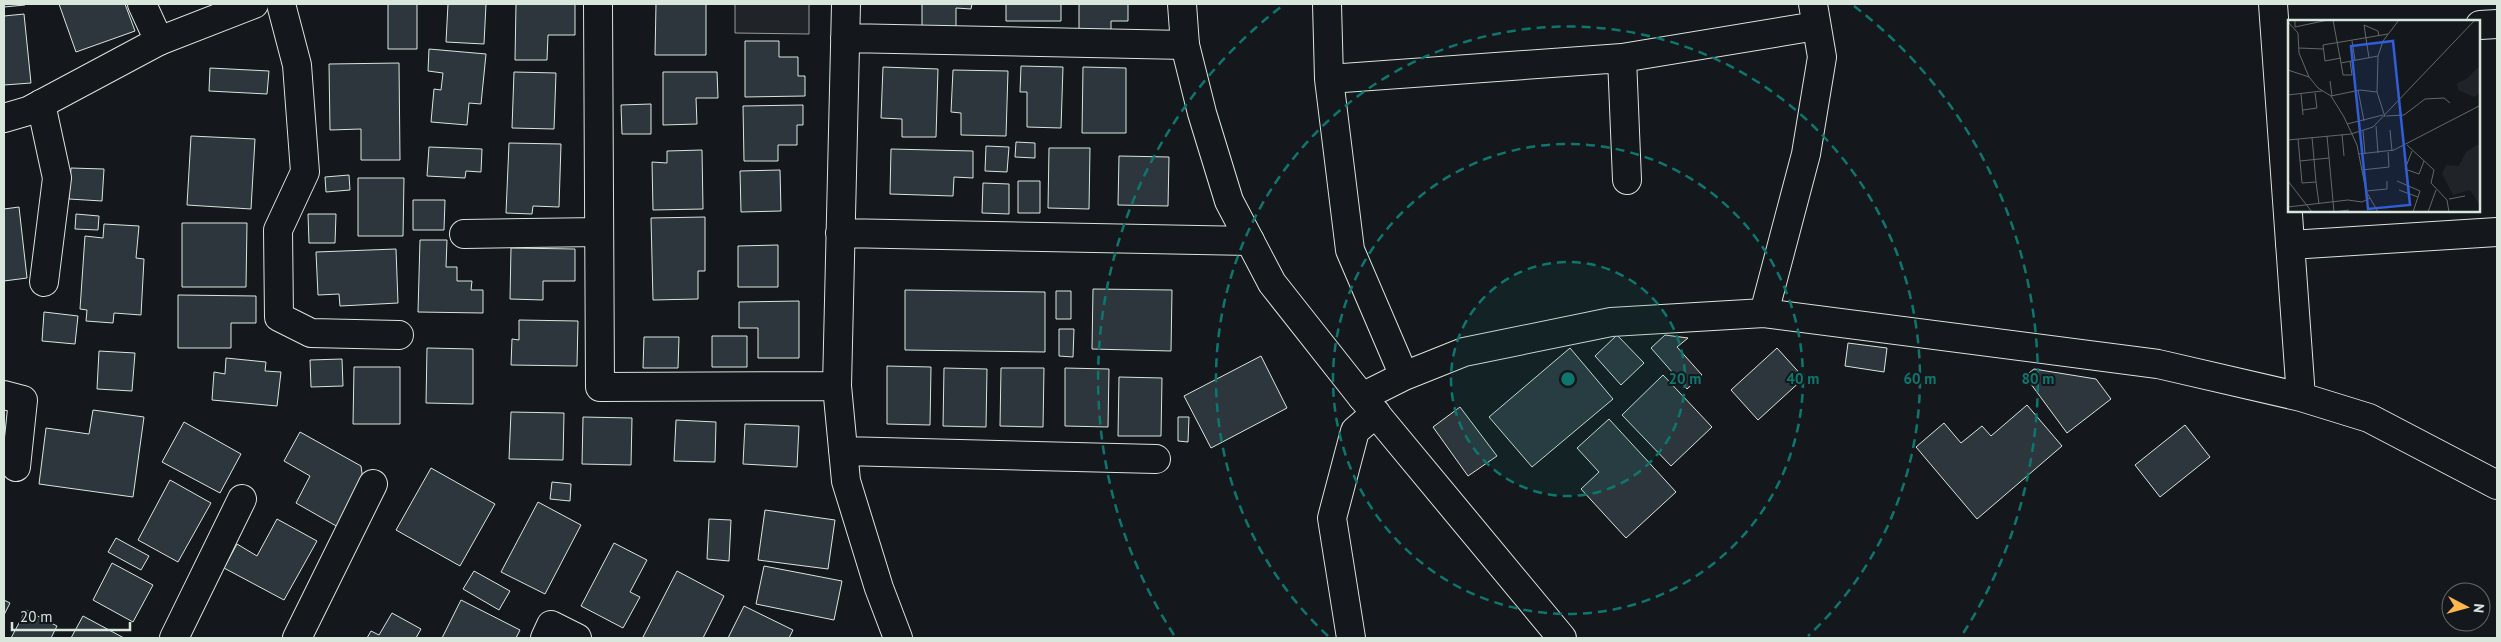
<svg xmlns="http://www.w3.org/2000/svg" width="2501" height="642" font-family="'PT Sans',sans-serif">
<rect width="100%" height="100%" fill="#14181c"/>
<path fill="#202428" stroke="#939e99" d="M735 4H809V34L735 33Z"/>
<path fill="#2c363c" stroke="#d8e6dc" d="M4 4H25V5L4 7Z
M59 4H125L135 31 76 52Z
M388 4H417V49H388Z
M448 4H486L484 44 446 42Z
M516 4H575V35H548L547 60H515Z
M656 4H706V55H655Z
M922 4H972L971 9 956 8V29L922 28Z
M1006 4H1061V21H1006Z
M1079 4H1128V21H1111V34H1079Z
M24 14 31 83 4 85V16Z
M745 41H779V57H798V76H805V96L745 97Z
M429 49 486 54 481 104 469 103 467 125 431 122 434 89 441 90 443 73 428 71Z
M399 63 400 160H361V129L330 130 329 64Z
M1021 66 1063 67 1061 128 1027 127V92H1020Z
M883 67 938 69 936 137H902V119L881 118Z
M1083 67 1126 68V133H1082Z
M210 68 269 71 267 94 209 91Z
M953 70 1008 71 1006 136 961 135V113L951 112Z
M514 72 556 73 554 129 512 128Z
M663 72H717L718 98H696L697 124 663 125Z
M651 104V134H622L621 105Z
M803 105V125H797V145H778V161H744L743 106Z
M191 136 255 139 251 209 187 205Z
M1016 142 1035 143V158L1015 157Z
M509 143 561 144 559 207 533 206 532 214 506 213Z
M986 146 1009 147 1007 172 985 171Z
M429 147 482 149 481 172 466 171 465 178 427 176Z
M1049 148H1090L1089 209 1048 208Z
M891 149 973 151V178L954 177 953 196 890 194Z
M702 150 703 209 653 210 652 162 667 163V151Z
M1119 156 1169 157 1168 206 1118 205Z
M71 168 104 169 102 201 69 199Z
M780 170 781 211 741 212 740 171Z
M349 175 350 190 326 192 325 177Z
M358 178H404L403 236H358Z
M1018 181H1040V213H1018Z
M983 183 1009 184V214L982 213Z
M413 200H445L444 230H413Z
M19 207 27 278 4 281V209Z
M76 214 99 216 98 230 75 229Z
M308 214H336L335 243H309Z
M705 217V271H698V299L653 300 651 218Z
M182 223H247L246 287H182Z
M104 224 139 226 136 258 144 259 141 315 114 313 113 323 86 321 87 310 80 309 85 236 103 238Z
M420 240H447L446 267H457V281H472L471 290H483V313L418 312Z
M778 245V287H738V246Z
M511 248 575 249V281H543V300L510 299Z
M396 249 398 303 340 306 339 294 318 295 316 252Z
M1093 289 1172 290 1171 351 1092 349Z
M905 290 1045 292V352L905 350Z
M1056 291H1071V319H1056Z
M178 295 256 296V323H231V348H178Z
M799 301V358H758V328H739V302Z
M44 312 78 316 75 344 42 341Z
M519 320 578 321 577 366 511 365 512 339 519 340Z
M1059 329H1074L1073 357 1059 356Z
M1617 335 1644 363 1621 385 1595 356Z
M1665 335 1688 338 1677 347 1702 375 1687 389 1651 348Z
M712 336H747V367H712Z
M644 337H679L678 368H643Z
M1848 343 1887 348 1884 372 1845 366Z
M427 348 473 349V404L426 403Z
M1570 348 1613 399 1532 467 1489 417Z
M1777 348 1804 378 1758 420 1731 390Z
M99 351 135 353 132 391 97 389Z
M1261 356 1287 408 1211 448 1184 396Z
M226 358 266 362 265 371 281 372 277 406 212 400 214 372 225 374Z
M342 359 343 386 311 387 310 360Z
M887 366 931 367 930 425 887 424Z
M354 367H400V424H353Z
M944 368 987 369 986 427 943 426Z
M1001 368H1044L1043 427 1000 426Z
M1065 368 1109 369 1108 427 1065 426Z
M2034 369 2096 379 2111 399 2067 433 2025 376Z
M1663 375 1712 427 1671 466 1622 415Z
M1119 377 1162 378 1161 436H1118Z
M2027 405 2062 446 1977 519 1916 447 1944 423 1961 443 1982 426 1991 436Z
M1460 407 1497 456 1468 476 1433 427Z
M93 410 144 417 133 497 39 484 46 428 89 434Z
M511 412 564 413 563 460 509 459Z
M583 417 632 418 631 465 582 464Z
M1178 417H1189L1188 442 1178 441Z
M1609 419 1676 492 1626 538 1581 489 1599 472 1577 448Z
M676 420 716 422 715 462 674 461Z
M184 422 241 454 220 493 162 462Z
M745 424 799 426 797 467 743 464Z
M2185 425 2210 457 2160 497 2135 465Z
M300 432 361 466 363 481 338 527 296 503 310 476 284 461Z
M431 468 495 504 460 566 396 530Z
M170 480 211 503 178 562 138 540Z
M552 482 571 484 570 501 550 499Z
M538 502 581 525 545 594 501 572Z
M765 510 835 520 828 569 758 560Z
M277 519 317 541 284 600 224 568 237 544 257 556Z
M709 519 731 520 729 561 707 559Z
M116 538 149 556 141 570 108 552Z
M614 543 647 560 630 592 640 597 623 628 581 606Z
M112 563 153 585 133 622 93 600Z
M764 566 842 581 834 620 756 604Z
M474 571 510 591 499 610 463 589Z
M677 571 724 596 703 638H647L643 637Z
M4 600 10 603 4 615Z
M461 600 520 630 516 638H442Z
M744 606 793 630 789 638H728Z
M26 610 57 626 51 638H11Z
M392 613 421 629 416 638H367L371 631 379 635Z
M83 616 124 638H71Z"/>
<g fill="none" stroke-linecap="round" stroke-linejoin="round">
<defs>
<path id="street" d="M142 4 159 41
M281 4 297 65 305 172 278 230 279 317 311 333 399 335
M598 4 600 387 837 386
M846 4 837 386 846 481 879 588 898 638
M1327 4 1329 79 1350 250 1404 376
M2273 4 2301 397
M2480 25 2497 24
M845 38 1185 45
M1622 58 1627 180
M1329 79 1622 58 1816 26
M41 104 57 178 44 282
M840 233 1250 241
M464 234 599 232
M2290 245 2497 232
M1764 313 1806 154 1822 57 1813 4
M4 395 23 400 16 467
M1362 397 1404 376 1464 352 1611 322 1764 313 2158 364 2301 397 2369 418 2497 485
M843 451 1156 459
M174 638 242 499
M297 638 373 484
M545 638 551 625 577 638
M1351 638 1332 518 1355 431 1376 413"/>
<path id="secondary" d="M1182 4 1185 45 1202 113 1229 201 1272 283 1362 397 1562 638
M4 118 28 111 159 41 254 4"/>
</defs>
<use href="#street" stroke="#d8e6dc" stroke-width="30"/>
<use href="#secondary" stroke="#d8e6dc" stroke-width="30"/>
<use href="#street" stroke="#14181c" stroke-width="28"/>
<use href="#secondary" stroke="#14181c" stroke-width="28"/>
</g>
<circle cx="1568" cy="379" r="117" fill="#0f766e" fill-opacity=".12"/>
<g fill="none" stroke="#0f766e" stroke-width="2.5" stroke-dasharray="9 6">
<circle cx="1568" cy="379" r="117"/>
<circle cx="1568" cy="379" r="235"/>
<path d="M1328 636A352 352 0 1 1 1808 636"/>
<path d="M1174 635A470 470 0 0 1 1282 6M1854 6A470 470 0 0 1 1962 635"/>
</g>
<g transform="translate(2288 20)">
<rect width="192" height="192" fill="#14181c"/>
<path d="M192 46V73L186 77 170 70 169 63 178 59ZM189 125H192V185L182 170 165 175 154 154 158 145 171 146 178 132Z" fill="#202428"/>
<path fill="none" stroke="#626a69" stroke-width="1" d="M7 0V7L40 0M45 0 53 43 90 36M0 2 10 13 11 33 21 57 30 68 43 76 56 97 69 125 78 171 90 192M64 21 67 40M11 28 35 29M53 38 37 41 35 25 100 14M81 38 76 5 90 11 91 16M53 43 55 55H64L62 41M0 50 21 57M42 61 44 76M70 70 76 101M13 74 15 95M0 75 34 71M43 76 72 70 89 72M15 90 29 88 27 73M98 96 116 95 137 79 156 78 162 83M97 97 89 72 90 36 95 21 111 0M59 104 95 95M88 106 90 133M102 110 104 131M75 111 77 134M54 114 56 136M39 116 46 192M24 117 28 162M10 119 14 163 28 162 31 184M0 120 63 114 85 107 187 0M119 125 146 150 143 163 159 180 161 192M124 131 117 149 131 154 136 141M71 134 106 130 193 85M12 141 41 138M74 150 101 147 100 132M0 161 24 192M109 161 132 171 125 192M111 170 130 177M78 171 99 169V161M161 179 177 176M0 187 60 180 74 182 82 178M46 192 61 190M140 192 148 170"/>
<path fill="#305dd8" fill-opacity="0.15" stroke="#305dd8" stroke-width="2.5" d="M105 21 122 185 80 189 63 26Z"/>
<rect width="192" height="192" fill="none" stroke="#d8e6dc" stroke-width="2.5"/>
</g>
<circle cx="1568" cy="379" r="8" fill="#0f766e" stroke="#14181c" stroke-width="2.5"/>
<g font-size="15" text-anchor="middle" font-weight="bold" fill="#0f766e" stroke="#14181c" stroke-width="4" stroke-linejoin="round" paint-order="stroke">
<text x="1685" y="384">20 m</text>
<text x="1803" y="384">40 m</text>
<text x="1920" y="384">60 m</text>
<text x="2038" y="384">80 m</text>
</g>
<rect width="2501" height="642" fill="none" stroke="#d8e6dc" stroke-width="10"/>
<g transform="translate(2466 607) rotate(96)"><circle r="24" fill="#14181c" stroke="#626a69"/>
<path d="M0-4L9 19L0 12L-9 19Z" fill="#ffb74d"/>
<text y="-8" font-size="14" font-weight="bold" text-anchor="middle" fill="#d8e6dc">N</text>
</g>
<path d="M12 622v8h118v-8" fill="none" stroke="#d8e6dc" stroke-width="2.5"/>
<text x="20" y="622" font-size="15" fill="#d8e6dc" stroke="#14181c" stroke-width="4" paint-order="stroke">20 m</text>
</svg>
